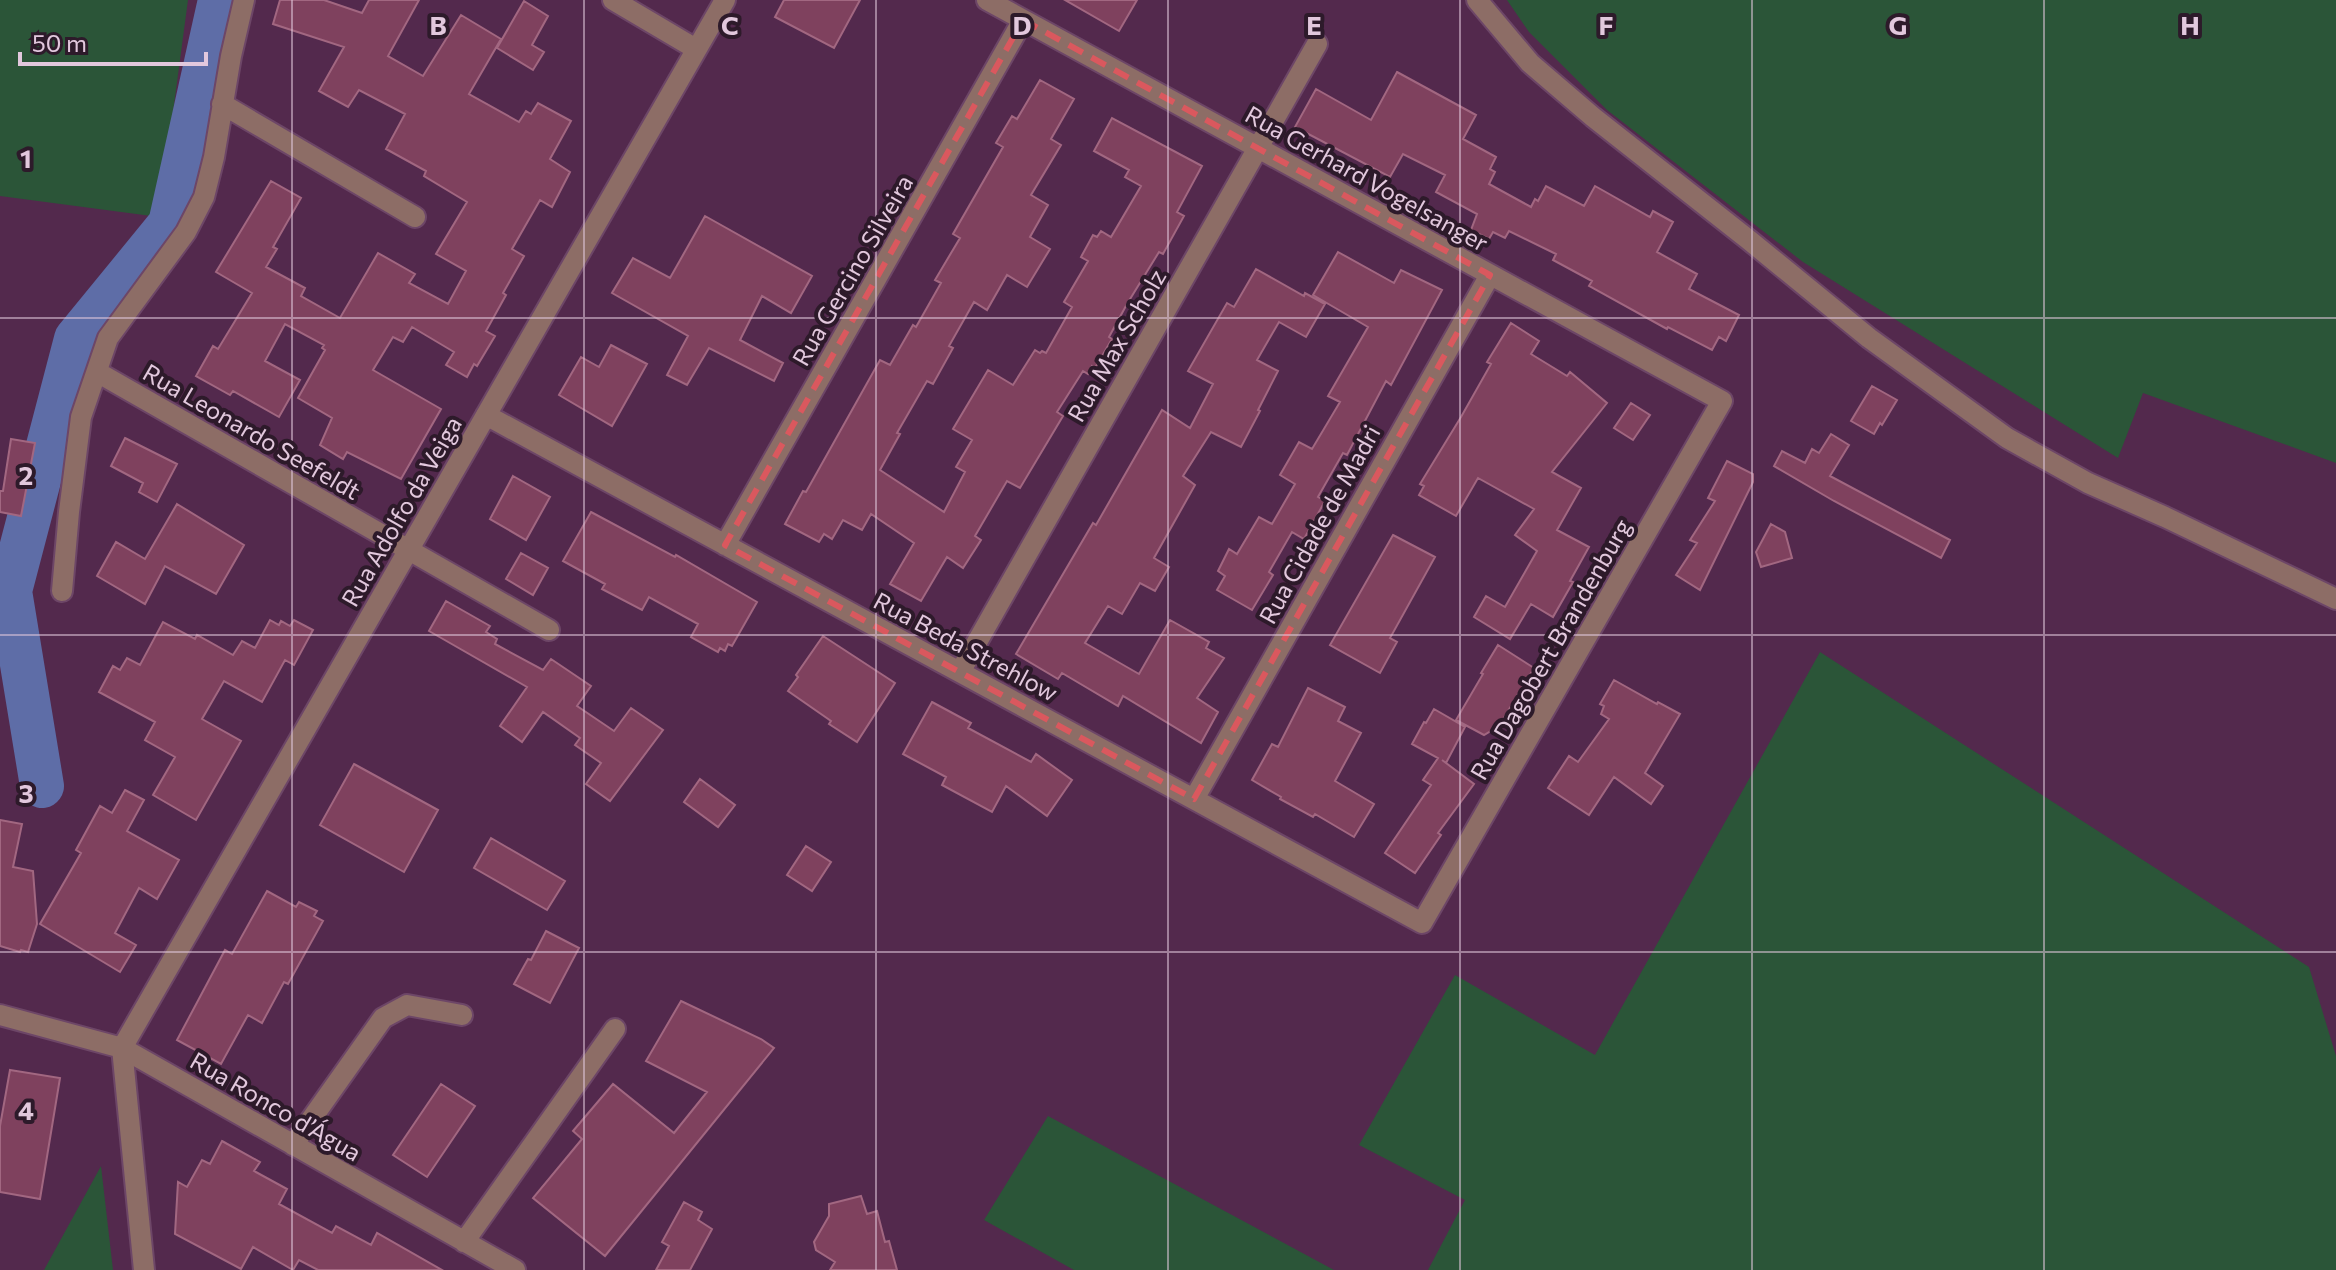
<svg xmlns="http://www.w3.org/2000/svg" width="2336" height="1270" font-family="Commissioner,sans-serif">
<rect width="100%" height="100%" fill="#53294d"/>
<path fill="#2b5538" d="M0 0H188L159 217 0 196Z
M1507 0H2336V463L2143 393 2118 458 1803 262 1607 110 1529 32Z
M1820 652 2309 967 2336 1056V1270H1428L1465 1200 1359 1145 1455 975 1595 1055Z
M1048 1116 1334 1270H1074L984 1220Z
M101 1166 113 1270H44Z"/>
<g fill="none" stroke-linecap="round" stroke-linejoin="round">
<path stroke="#5e6da7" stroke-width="44" d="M42 786 10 591 76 339 170 224 220 0"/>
</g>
<path fill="#7f415e" stroke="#a26781" stroke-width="2" d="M280 0H324L362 13 369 0H419L388 56 423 76 461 15 501 39 469 94 519 122 526 111 531 114 538 103 571 121 550 159 570 172 552 207 540 200 512 249 524 256 503 293 506 295 486 331 495 336 477 366 474 364 467 377 446 365 454 352 412 327 403 342 393 337 373 370 441 409 401 479 347 452 343 459 320 445 332 418 298 398 325 350 322 348 324 345 285 324 265 361 300 380 279 417 233 391 230 395 196 376 213 346 218 349 252 293 216 272 271 181 301 198 273 247 277 249 266 267 305 288 301 296 340 318 378 253 415 274 409 283 448 304 466 271 436 254 467 202 424 176 426 171 386 149 405 114 359 90 348 107 319 91 344 47 273 24Z
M784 0H860L834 48 775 17Z
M1065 0H1137L1119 31Z
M524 1 548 16 532 45 544 52 533 70 497 48Z
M1397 72 1476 115 1463 139 1496 157 1490 169 1495 172 1489 184 1531 207 1535 199 1538 201 1546 186 1584 206 1595 186 1650 217 1653 211 1673 222 1657 252 1697 274 1689 289 1739 315 1726 341 1719 337 1712 350 1668 327 1667 329 1589 286 1592 281 1553 260 1556 254 1509 231 1505 238 1493 232 1489 239 1471 230 1477 214 1436 192 1445 175 1403 154 1390 177 1295 127 1316 89 1371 120Z
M1040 80 1074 99 1051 139 1061 145 1031 195 1048 205 1030 237 1050 249 1027 287 1007 275 987 310 974 302 949 346 953 348 933 384 927 381 897 433 900 434 880 470 944 512 965 472 956 467 972 440 953 429 988 370 1013 385 1035 350 1040 353 1042 351 1046 353 1072 307 1064 302 1088 261 1081 257 1093 235 1097 237 1101 231 1111 237 1141 186 1125 177 1129 170 1094 151 1112 118 1202 166 1177 212 1184 216 1163 254 1159 252 1127 304 1109 337 1112 339 1095 368 1092 366 1088 374 1083 371 1057 412 1063 416 1020 488 1007 481 975 536 981 540 963 568 947 557 921 601 890 584 914 543 871 514 862 530 843 520 832 539 824 534 819 542 785 524 803 491 806 492 880 360 890 365 913 325 916 327 941 283 935 280 960 238 953 234 1003 147 996 143 1012 116 1017 119Z
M705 216 812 276 791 313 762 296 740 340 783 363 774 381 709 348 687 385 667 375 688 336 612 293 633 258 670 278Z
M1338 252 1394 283 1401 270 1442 290 1391 385 1386 381 1347 455 1343 453 1318 497 1325 501 1304 539 1292 532 1269 572 1273 575 1252 610 1217 590 1225 576 1218 571 1229 549 1237 554 1259 517 1272 524 1295 484 1280 475 1299 442 1312 449 1340 402 1328 396 1368 327 1313 295Z
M1256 269 1304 296 1305 293 1325 304 1306 337 1279 322 1257 360 1278 371 1258 410 1260 411 1241 447 1211 432 1183 476 1195 485 1154 558 1169 567 1155 591 1140 583 1122 614 1108 606 1085 643 1139 674 1170 620 1209 642 1206 648 1224 658 1197 698 1218 712 1201 743 1123 696 1118 706 1062 673 1058 679 1016 654 1093 523 1096 525 1162 410 1190 428 1213 384 1188 371 1227 303 1234 307Z
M1511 323 1539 341 1531 354 1567 376 1570 372 1607 403 1552 472 1581 488 1557 530 1589 547 1570 581 1573 582 1553 617 1531 604 1510 639 1474 617 1486 596 1505 607 1537 551 1515 535 1534 509 1478 478 1456 516 1419 495 1424 486 1420 484 1461 417 1491 364 1487 362Z
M611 345 647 364 612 426 559 395 581 357 599 367Z
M1872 386 1897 400 1882 425 1880 423 1874 434 1851 421Z
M1631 403 1650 415 1633 440 1614 428Z
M1831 434 1849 445 1830 476 1950 540 1941 558 1834 501 1774 466 1782 451 1805 463 1812 449 1819 453Z
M125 438 177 464 157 502 139 492 143 483 111 466Z
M11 439 35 443 21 516 0 512V491H3Z
M1727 461 1753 474V482L1700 590 1676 575 1697 543 1690 540 1715 501 1708 498Z
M513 476 550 497 526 540 490 519Z
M177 504 244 545 216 594 165 566 145 604 97 576 116 542 145 559Z
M591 512 675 557 676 555 757 602 732 646 728 644 725 651 720 648 718 652 691 637 698 624 649 597 642 610 602 589 605 584 563 561Z
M1771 524 1785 532 1792 558 1761 567 1756 552Z
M1393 535 1435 557 1390 638 1397 642 1380 673 1330 645Z
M521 553 548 568 533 595 506 579Z
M446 601 490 626 486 632 497 639 495 644 543 670 551 659 591 686 577 706 614 731 631 708 663 730 610 801 586 784 601 763 575 745 580 738 543 712 522 742 500 726 527 687 429 631Z
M270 620 279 625 281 621 290 626 294 620 313 630 294 665 285 660 262 702 224 681 202 719 241 741 196 820 153 795 175 757 145 740 155 722 99 692 113 666 120 670 127 658 140 665 163 622 195 639 197 635 233 655 242 641 255 648Z
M823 636 895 683 857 742 829 724 831 721 788 691 798 677 796 675Z
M1498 645 1534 668 1499 726 1484 735 1456 720 1483 674 1481 673Z
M1614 680 1657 704 1658 702 1680 714 1645 773 1663 786 1651 804 1614 777 1589 815 1548 788 1569 756 1578 762 1609 719 1601 714 1604 706 1600 704Z
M1308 688 1345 707 1338 721 1361 733 1335 781 1374 804 1354 837 1315 814 1313 817 1280 799 1281 797 1252 780 1272 744 1278 747Z
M932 702 971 723 968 728 1031 762 1036 754 1072 780 1047 816 1006 786 992 812 942 785 946 777 903 754Z
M1434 709 1465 727 1446 763 1442 760 1474 784 1438 833 1441 835 1415 873 1385 853 1431 785 1423 780 1438 758 1412 744 1424 722 1426 723Z
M354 764 438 810 404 872 320 825Z
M700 779 735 805 718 827 684 802Z
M125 790 144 800 127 831 179 860 157 899 139 888 115 933 136 945 120 972 40 924 81 853 76 850 100 806 112 813Z
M0 820 22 824 13 867 33 871 37 924 28 952 21 950 20 952 0 946Z
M491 838 565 881 547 910 474 868Z
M806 846 831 862 812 891 787 875Z
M267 891 296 907 299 902 317 911 314 916 323 921 288 984 284 982 262 1023 248 1015 221 1064 177 1040 225 950 232 954Z
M546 931 579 948 550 1003 514 984 528 959 531 960Z
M681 1001 761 1039 774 1048 605 1256 533 1198 582 1139 573 1131 613 1084 674 1133 707 1092 646 1061Z
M10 1070 60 1078 40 1199 0 1192V1126Z
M441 1084 475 1106 427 1177 393 1155Z
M222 1141 260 1162 254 1171 287 1189 279 1204 332 1233 336 1226 371 1245 377 1233 442 1270H318L299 1260 293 1270 253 1247 241 1269 175 1234 178 1182 187 1187 202 1160 210 1164Z
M861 1196 867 1214 877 1211 885 1242 889 1241 897 1270H830L835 1262 816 1250 814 1242 829 1216V1204Z
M684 1202 702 1212 698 1220 712 1229 690 1270H656L669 1246 662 1242Z"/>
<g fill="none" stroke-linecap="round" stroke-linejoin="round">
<defs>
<path id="minor" d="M613 0 696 49
M1477 0 1530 63 1593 117 1749 240 1869 338 2007 438 2088 483 2165 517 2336 599
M222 104 415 217
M97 372 549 630
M486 415 1422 923 1722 401 987 0
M725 545 1023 20
M62 591 69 512 81 417 108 338 186 232 204 197 214 157 231 56 244 0
M960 672 1317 44
M1194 799 1490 275
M0 1015 122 1048 515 1270
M122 1048 725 0
M122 1048 144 1270
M293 1145 383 1018 407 1005 462 1015
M464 1242 615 1029"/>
</defs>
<use href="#minor" stroke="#6d4667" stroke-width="24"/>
<use href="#minor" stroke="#8d6d66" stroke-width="20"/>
</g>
<path fill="none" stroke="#da585e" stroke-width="6" stroke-dasharray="16 10" stroke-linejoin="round" d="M1023 20 1490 275 1194 799 725 545Z"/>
<path fill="none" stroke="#e2c8dd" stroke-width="2" stroke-opacity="0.55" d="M292 0V1270M584 0V1270M876 0V1270M1168 0V1270M1460 0V1270M1752 0V1270M2044 0V1270M0 318H2336M0 635H2336M0 952H2336"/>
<g text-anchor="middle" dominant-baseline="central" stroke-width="8" stroke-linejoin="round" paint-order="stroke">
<g font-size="24" fill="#e2c8dd" stroke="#2d1a2a">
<text transform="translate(1367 178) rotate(29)">Rua Gerhard Vogelsanger</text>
<text transform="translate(852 270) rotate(-60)">Rua Gercino Silveira</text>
<text transform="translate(1116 345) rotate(-60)">Rua Max Scholz</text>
<text transform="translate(252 431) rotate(30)">Rua Leonardo Seefeldt</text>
<text transform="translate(401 511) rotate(-60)">Rua Adolfo da Veiga</text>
<text transform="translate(1319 524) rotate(-61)">Rua Cidade de Madri</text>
<text transform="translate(966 646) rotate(28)">Rua Beda Strehlow</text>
<text transform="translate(1550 649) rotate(-60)">Rua Dagobert Brandenburg</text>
<text transform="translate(276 1106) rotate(30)">Rua Ronco d’Água</text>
</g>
</g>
<g font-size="26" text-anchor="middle" font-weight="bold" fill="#e2c8dd" stroke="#2d1a2a" stroke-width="8" stroke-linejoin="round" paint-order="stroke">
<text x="438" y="35">B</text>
<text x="730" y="35">C</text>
<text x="1022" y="35">D</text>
<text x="1314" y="35">E</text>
<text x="1606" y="35">F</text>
<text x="1898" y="35">G</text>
<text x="2190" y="35">H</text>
<text x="26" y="168">1</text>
<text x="26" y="485">2</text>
<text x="26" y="803">3</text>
<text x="26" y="1120">4</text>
</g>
<path d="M20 52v12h186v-12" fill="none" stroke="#e2c8dd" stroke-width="4"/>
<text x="32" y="52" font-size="24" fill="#e2c8dd" stroke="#2d1a2a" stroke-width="6" paint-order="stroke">50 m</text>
</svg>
